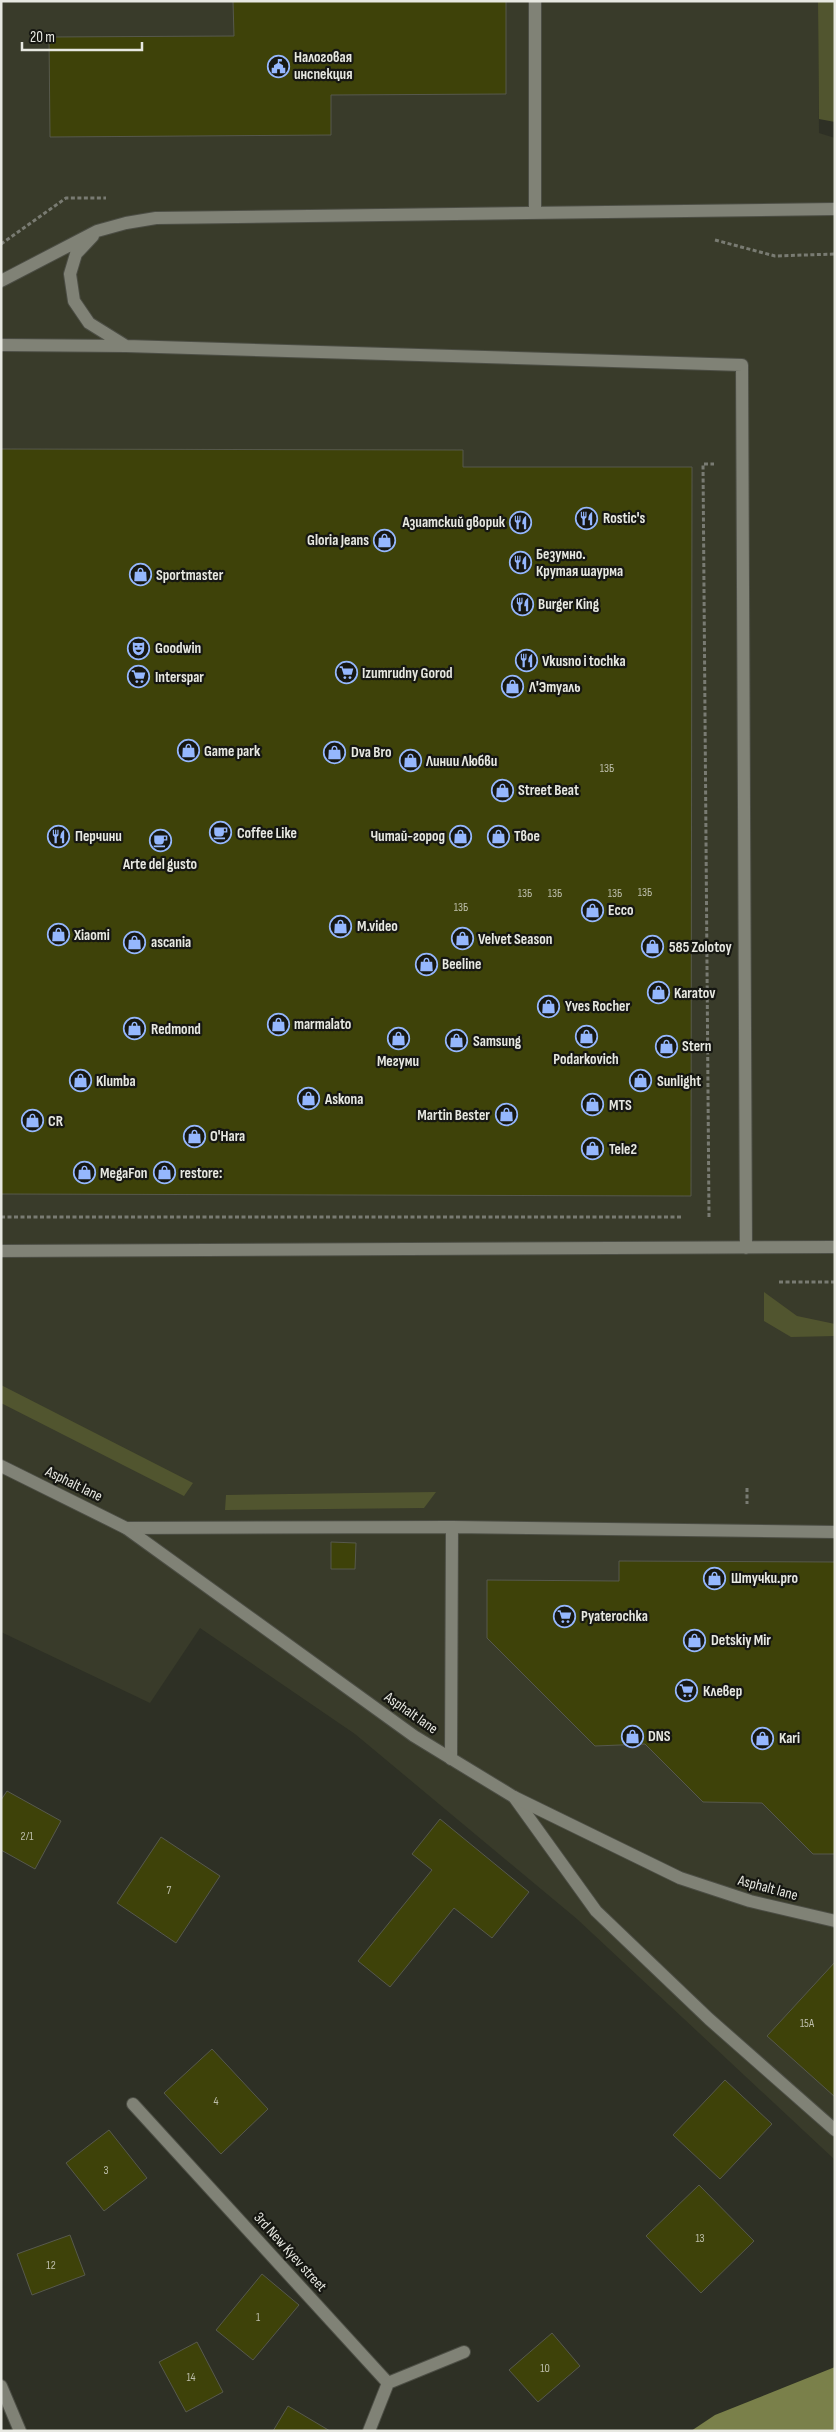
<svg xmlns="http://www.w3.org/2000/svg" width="836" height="2432" font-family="'Sofia Sans Condensed',sans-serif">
<rect width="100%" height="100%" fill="#2e3025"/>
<path fill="#393b2a" d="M1 1H818L819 133 835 138V2160L577 1919 355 1734 200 1628 150 1703 1 1632Z"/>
<path fill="#51552f" d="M818 1H835V122L819 119Z
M764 1292 797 1316 835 1324V1336L791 1337 764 1321Z
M1 1385 193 1483 184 1496 1 1403Z
M436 1492 424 1508 225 1510 226 1495Z"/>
<path fill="#7a804a" d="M835 2367V2431H691L715 2415Z"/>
<path fill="#3e4209" stroke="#57594d" d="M233 1H506V94L331 95V135L50 137 49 37 234 36Z
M1 449 463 450V467H692L691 1196 1 1194Z
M331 1542 356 1543 355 1569H331Z
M619 1561 835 1562V1854H813L762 1803 703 1802 645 1744 595 1746 487 1638V1580L619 1581Z
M7 1791 61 1821 35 1869 1 1850V1800Z
M440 1819 529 1892 492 1938 454 1908 390 1987 358 1961 432 1870 412 1854Z
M161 1837 220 1876 176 1943 117 1903Z
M835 1962V2097L767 2036Z
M212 2049 268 2109 221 2154 164 2093Z
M725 2080 772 2124 720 2179 673 2135Z
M109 2130 147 2178 104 2211 66 2163Z
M699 2185 754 2241 701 2293 646 2236Z
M70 2235 85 2275 32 2295 17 2254Z
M262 2274 299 2305 253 2360 216 2330Z
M552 2333 580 2366 538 2402 509 2370Z
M197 2342 223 2392 186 2412 159 2362Z
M288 2406 330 2431H273Z"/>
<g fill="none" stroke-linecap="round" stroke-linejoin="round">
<defs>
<path id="lane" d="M535 212V1
M93 236 76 254 70 274 74 301 89 323 126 346
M1 281 97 231 126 223 156 218 835 209
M1 345 126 346 742 365 746 1248
M1 1251 835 1247
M126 1528 452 1527 835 1532
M451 1759 452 1527
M514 1797 596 1911 709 2019 835 2130"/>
<path id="street" d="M1 1466 126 1528 414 1736 514 1797 680 1878 750 1901 835 1921
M133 2104 388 2383
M388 2383 464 2352
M1 2386 20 2431
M369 2431 388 2383"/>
</defs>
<use href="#lane" stroke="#4c4e45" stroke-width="14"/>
<use href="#street" stroke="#4c4e45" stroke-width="14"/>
<path stroke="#797b72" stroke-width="3" stroke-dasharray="4 2.5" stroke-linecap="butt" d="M715 240 775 256 835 254
M1 244 66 198H106
M1 1217H681
M709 1217 703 464H714
M779 1282H835
M747 1488V1504"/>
<use href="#lane" stroke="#808276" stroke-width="12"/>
<use href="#street" stroke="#808276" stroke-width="12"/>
</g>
<defs>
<symbol id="civic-ring" viewBox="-11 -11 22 22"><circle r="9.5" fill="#161712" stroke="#95b7fd" stroke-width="1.5"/><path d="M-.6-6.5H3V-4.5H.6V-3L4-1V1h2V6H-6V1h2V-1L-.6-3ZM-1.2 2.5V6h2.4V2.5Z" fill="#95b7fd"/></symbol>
<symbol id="restaurant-ring" viewBox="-11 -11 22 22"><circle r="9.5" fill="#161712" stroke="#95b7fd" stroke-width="1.5"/><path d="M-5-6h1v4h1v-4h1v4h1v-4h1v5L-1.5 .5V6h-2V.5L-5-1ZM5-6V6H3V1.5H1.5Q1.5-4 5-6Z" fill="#95b7fd"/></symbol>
<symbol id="shop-ring" viewBox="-11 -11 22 22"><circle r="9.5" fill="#161712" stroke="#95b7fd" stroke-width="1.5"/><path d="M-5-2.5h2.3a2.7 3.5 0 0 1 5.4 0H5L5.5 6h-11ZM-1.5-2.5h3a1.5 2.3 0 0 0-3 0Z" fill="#95b7fd"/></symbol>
<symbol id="theatre-ring" viewBox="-11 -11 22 22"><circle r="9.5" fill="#161712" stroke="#95b7fd" stroke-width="1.5"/><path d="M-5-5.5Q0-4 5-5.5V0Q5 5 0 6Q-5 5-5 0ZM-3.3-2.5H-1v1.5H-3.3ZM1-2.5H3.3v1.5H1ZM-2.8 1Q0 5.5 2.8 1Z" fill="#95b7fd"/></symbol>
<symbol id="supermarket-ring" viewBox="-11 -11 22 22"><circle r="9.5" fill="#161712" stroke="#95b7fd" stroke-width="1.5"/><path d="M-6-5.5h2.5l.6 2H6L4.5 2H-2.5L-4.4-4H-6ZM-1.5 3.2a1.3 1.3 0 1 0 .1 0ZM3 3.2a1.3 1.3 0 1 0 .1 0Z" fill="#95b7fd"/></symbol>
<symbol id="cafe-ring" viewBox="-11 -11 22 22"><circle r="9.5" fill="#161712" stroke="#95b7fd" stroke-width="1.5"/><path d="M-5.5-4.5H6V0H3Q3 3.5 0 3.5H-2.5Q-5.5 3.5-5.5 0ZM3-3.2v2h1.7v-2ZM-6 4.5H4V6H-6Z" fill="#95b7fd"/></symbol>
</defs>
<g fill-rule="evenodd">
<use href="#civic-ring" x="266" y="54" width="25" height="25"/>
<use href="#restaurant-ring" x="574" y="506" width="25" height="25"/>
<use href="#restaurant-ring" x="508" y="510" width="25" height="25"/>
<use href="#shop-ring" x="372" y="528" width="25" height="25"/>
<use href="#restaurant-ring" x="508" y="550" width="25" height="25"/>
<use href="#shop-ring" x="128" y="562" width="25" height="25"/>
<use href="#restaurant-ring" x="510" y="592" width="25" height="25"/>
<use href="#theatre-ring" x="126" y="636" width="25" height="25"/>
<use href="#restaurant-ring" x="514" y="648" width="25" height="25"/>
<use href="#supermarket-ring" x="334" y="660" width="25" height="25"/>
<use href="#supermarket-ring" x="126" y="664" width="25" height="25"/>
<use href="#shop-ring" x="500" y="674" width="25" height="25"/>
<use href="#shop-ring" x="176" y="738" width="25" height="25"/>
<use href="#shop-ring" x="322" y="740" width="25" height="25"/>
<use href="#shop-ring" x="398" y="748" width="25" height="25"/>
<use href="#shop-ring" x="490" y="778" width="25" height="25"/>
<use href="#cafe-ring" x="208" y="820" width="25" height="25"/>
<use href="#restaurant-ring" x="46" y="824" width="25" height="25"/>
<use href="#shop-ring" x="448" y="824" width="25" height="25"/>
<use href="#shop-ring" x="486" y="824" width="25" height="25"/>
<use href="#cafe-ring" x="148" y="828" width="25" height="25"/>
<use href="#shop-ring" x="580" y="898" width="25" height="25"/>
<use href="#shop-ring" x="328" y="914" width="25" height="25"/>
<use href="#shop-ring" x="46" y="922" width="25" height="25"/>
<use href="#shop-ring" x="450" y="926" width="25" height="25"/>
<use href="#shop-ring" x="122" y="930" width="25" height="25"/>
<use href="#shop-ring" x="640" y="934" width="25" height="25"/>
<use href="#shop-ring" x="414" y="952" width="25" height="25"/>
<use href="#shop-ring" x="646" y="980" width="25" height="25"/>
<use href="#shop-ring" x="536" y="994" width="25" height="25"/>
<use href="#shop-ring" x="266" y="1012" width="25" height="25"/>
<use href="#shop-ring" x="122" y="1016" width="25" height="25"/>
<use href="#shop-ring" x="574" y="1024" width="25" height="25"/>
<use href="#shop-ring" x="386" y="1026" width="25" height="25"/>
<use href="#shop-ring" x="444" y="1028" width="25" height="25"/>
<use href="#shop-ring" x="654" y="1034" width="25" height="25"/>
<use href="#shop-ring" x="68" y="1068" width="25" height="25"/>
<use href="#shop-ring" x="628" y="1068" width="25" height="25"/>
<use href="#shop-ring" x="296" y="1086" width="25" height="25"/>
<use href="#shop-ring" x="580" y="1092" width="25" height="25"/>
<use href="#shop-ring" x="494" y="1102" width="25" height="25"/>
<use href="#shop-ring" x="20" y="1108" width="25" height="25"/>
<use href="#shop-ring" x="182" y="1124" width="25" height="25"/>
<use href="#shop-ring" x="580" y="1136" width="25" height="25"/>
<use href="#shop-ring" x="72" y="1160" width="25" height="25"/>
<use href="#shop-ring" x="152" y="1160" width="25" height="25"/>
<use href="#shop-ring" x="702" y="1566" width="25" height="25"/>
<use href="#supermarket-ring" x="552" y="1604" width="25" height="25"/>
<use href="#shop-ring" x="682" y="1628" width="25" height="25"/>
<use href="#supermarket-ring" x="674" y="1678" width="25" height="25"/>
<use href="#shop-ring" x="620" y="1724" width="25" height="25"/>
<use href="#shop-ring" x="750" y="1726" width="25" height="25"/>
</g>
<g text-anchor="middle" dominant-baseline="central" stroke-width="4.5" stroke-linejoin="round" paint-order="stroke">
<g font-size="12" fill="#bdbeab">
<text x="607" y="768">13Б</text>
<text x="645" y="892">13Б</text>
<text x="525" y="893">13Б</text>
<text x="555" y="893">13Б</text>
<text x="615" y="893">13Б</text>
<text x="461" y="907">13Б</text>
<text x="27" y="1836">2/1</text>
<text x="169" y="1890">7</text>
<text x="807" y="2023">15А</text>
<text x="216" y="2101">4</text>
<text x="106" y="2170">3</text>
<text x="700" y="2238">13</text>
<text x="51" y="2265">12</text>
<text x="258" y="2317">1</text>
<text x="545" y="2368">10</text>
<text x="191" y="2377">14</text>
</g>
<g font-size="15" font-weight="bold" fill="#e7e8e1" stroke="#161712" text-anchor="start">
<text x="294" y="57">Налоговая<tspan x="294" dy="17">инспекция</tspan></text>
<text x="603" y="518">Rostic's</text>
<text x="505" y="522" text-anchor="end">Азиатский дворик</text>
<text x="369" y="540" text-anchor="end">Gloria Jeans</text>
<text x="536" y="554">Безумно.<tspan x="536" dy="17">Крутая шаурма</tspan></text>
<text x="156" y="575">Sportmaster</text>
<text x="538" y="604">Burger King</text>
<text x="155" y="648">Goodwin</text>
<text x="542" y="661">Vkusno i tochka</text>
<text x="362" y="673">Izumrudny Gorod</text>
<text x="155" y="677">Interspar</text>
<text x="529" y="687">Л'Этуаль</text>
<text x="204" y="751">Game park</text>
<text x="351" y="752">Dva Bro</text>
<text x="426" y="761">Линии Любви</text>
<text x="518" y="790">Street Beat</text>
<text x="237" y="833">Coffee Like</text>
<text x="75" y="836">Перчини</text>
<text x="445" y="836" text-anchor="end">Читай-город</text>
<text x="514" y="836">Твое</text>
<text x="160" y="864" text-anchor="middle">Arte del gusto</text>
<text x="608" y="910">Ecco</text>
<text x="357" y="926">M.video</text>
<text x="74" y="935">Xiaomi</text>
<text x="478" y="939">Velvet Season</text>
<text x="151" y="942">ascania</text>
<text x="669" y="947">585 Zolotoy</text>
<text x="442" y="964">Beeline</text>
<text x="674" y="993">Karatov</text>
<text x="565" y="1006">Yves Rocher</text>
<text x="294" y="1024">marmalato</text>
<text x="151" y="1029">Redmond</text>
<text x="473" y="1041">Samsung</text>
<text x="682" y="1046">Stern</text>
<text x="586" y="1059" text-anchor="middle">Podarkovich</text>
<text x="398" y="1061" text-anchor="middle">Мегуми</text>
<text x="96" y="1081">Klumba</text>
<text x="657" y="1081">Sunlight</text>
<text x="325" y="1099">Askona</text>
<text x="609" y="1105">MTS</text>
<text x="490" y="1115" text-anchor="end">Martin Bester</text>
<text x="48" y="1121">CR</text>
<text x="210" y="1136">O'Hara</text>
<text x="609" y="1149">Tele2</text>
<text x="100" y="1173">MegaFon</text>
<text x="180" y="1173">restore:</text>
<text x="731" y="1578">Штучки.pro</text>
<text x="581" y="1616">Pyaterochka</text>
<text x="711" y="1640">Detskiy Mir</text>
<text x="703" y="1691">Клевер</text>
<text x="648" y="1736">DNS</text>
<text x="779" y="1738">Kari</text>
</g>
<g font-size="15" fill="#e7e8e1" stroke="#161712">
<text transform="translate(74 1484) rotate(26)">Asphalt lane</text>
<text transform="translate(411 1713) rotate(35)">Asphalt lane</text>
<text transform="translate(768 1888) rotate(15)">Asphalt lane</text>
<text transform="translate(290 2252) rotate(48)">3rd New Kyev street</text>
</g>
</g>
<rect width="836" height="2432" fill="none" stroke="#e7e8e1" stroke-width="5"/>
<path d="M22 42v8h120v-8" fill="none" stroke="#e7e8e1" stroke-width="2.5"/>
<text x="30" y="42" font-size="15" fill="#e7e8e1" stroke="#161712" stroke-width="4" paint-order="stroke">20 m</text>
</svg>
